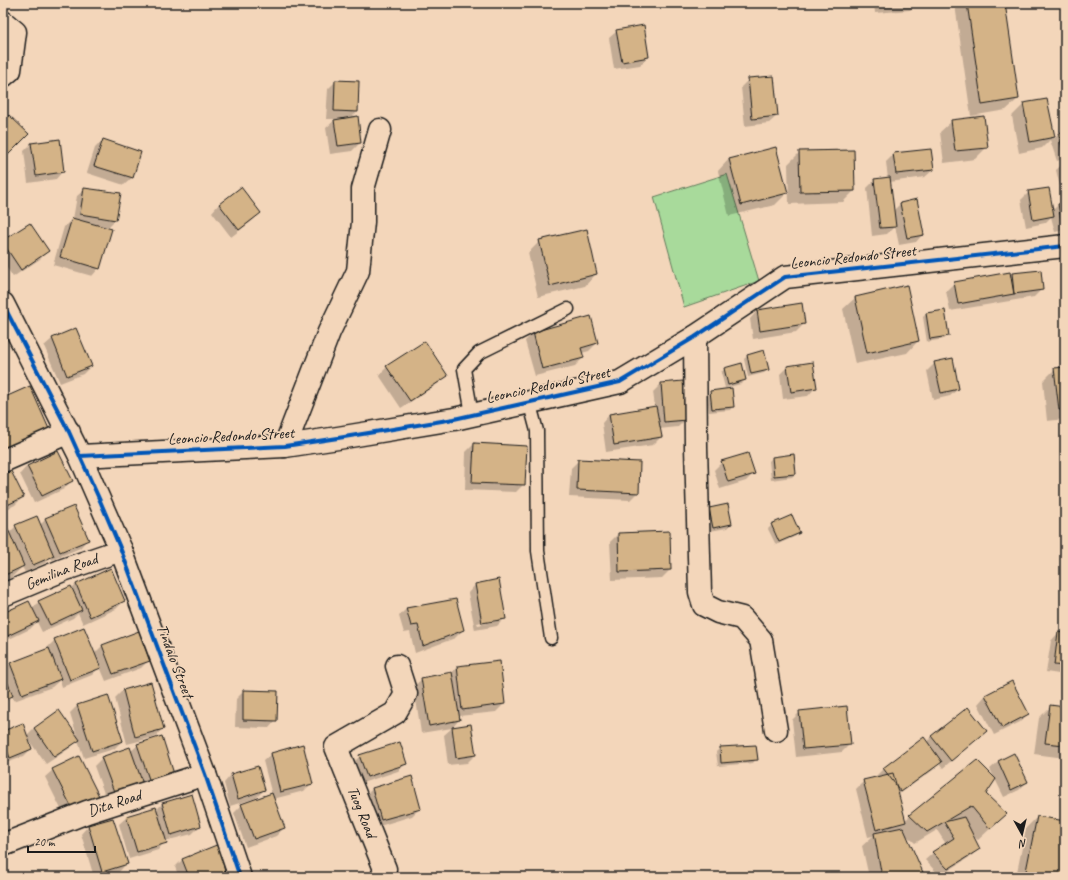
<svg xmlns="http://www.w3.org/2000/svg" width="1068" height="880" font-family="Caveat,sans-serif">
<rect width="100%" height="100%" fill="#f3d6ba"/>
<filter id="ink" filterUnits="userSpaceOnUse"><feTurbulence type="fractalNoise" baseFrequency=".025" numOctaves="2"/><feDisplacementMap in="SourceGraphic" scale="8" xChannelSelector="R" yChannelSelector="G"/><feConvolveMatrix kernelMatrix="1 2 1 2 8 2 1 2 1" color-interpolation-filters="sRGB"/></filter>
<g filter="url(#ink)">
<path fill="#a8da9b" stroke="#627b5c" d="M727 174 759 281 684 307 654 197Z"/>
<path fill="#0003" fill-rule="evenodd" d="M874 3H917L910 10 875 13Z
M921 3H948L921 5Z
M957 3H1004L1018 99 1006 110 971 116 955 5Z
M617 31 648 57 640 65 614 69 609 38Z
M749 79 777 116 769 123 745 126 741 87Z
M336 81 358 82 357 112 351 118 360 143 352 151 330 154 326 128 336 119H326L328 89Z
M1047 100 1054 139 1059 134 1065 132V158L1057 161 1050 140 1042 148 1019 153 1012 116 1024 104Z
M952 121 987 147 975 159 944 163 940 132Z
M103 140 140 152 132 178 124 185 87 173 95 148Z
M31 144 63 171 56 179 28 183 24 151Z
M800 152 854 191 843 202 789 204 788 164Z
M894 154 933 170 925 177 890 182 893 211 900 204 923 234 916 242 899 245 895 226 887 234 872 236 867 188 875 180 888 179 886 162Z
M729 159 787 193 775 205 729 216 718 171Z
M1065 162V198L1063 199 1056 170Z
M85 189 115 220 106 229 99 268 92 276 53 265 64 227 72 219H73L77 196Z
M1029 192 1052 211 1058 205 1065 204V230L1055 232 1051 217 1045 223 1026 227 1021 200Z
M219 204 260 213 252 221 231 237 212 212Z
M586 230 596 274 585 286 538 297 528 253 540 241Z
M3 242 48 251 40 259 13 277 3 262Z
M1012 274 1042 289 1034 297 950 311 946 291 954 283 1010 276Z
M855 298 918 341 907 353 855 364 843 309Z
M757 311 804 324 796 332 753 339 750 319Z
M926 314 948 336 944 339 927 342 923 317Z
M75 329 91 366 83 374 60 383 44 346 52 339Z
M533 333 597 343 589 351 582 353 583 358 575 366 535 376 525 341Z
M747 356 768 369 764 373 748 377 744 359Z
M3 358 5 363 3 366Z
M935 363 958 389 950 396 933 400 927 371Z
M387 367 447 376 439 383 401 408 379 375Z
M787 367 815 388 808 396 783 399 780 374Z
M1065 368V419L1047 421 1043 381 1055 369Z
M725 369 745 380 741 384 725 388 721 372Z
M661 384 686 419 678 427 659 429 661 437 653 445 606 452 602 423 609 415 655 407 653 392Z
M711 392 733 406 730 410 709 412 707 395Z
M3 399 48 429 3 455Z
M474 444 524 484 516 492 465 490 466 452Z
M772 458 795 474 792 477 771 480 769 461Z
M579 460 638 492 630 500 569 497 571 468Z
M722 462 754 473 746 481 720 489 714 470Z
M27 466 71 481 64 489 34 503 20 474Z
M3 476 23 497 15 505 3 511Z
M710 509 731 524 727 528 710 531 706 513Z
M46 519 87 540 80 548 52 560 51 557 45 563 25 572 22 567 11 578 3 581V529L9 533 16 526 40 525Z
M772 525 799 533 796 536 776 545 768 529Z
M618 534 670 570 662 578 612 580 610 542Z
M76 584 124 601 116 609 83 624 78 613 73 618 42 632 37 622 30 629 3 642V614L32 609 39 602 71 589Z
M475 585 505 618 497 626 475 630 468 593ZM497 619V621L478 625 477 623Z
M406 609 463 630 455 638 415 653 410 632 404 633 399 616Z
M1058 633 1065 634V675L1046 672 1051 641Z
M55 640 94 654 102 646 149 660 141 668 106 681 100 667 92 675 62 687 60 680 52 687 14 701 12 696 3 704V671L10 664 48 649 47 648Z
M457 667 504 704 496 712 459 716V720L452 728 470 725 475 755 467 763 448 765 444 735 452 728 421 733 414 686 422 679 451 674Z
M1011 683 1028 714 1020 722 994 735 978 704 985 696Z
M123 690 162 729 155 737 127 744 115 698Z
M244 691 276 720 269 728 235 727 236 699Z
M78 705 122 741 114 749 84 758 78 740 70 748 46 764 28 739 31 749 23 757 3 764V732L26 736 34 728 59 712 78 739 70 713Z
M1051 706 1065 708V758L1034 754 1039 718Z
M800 712 850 744 842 752 796 757 792 720Z
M986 731 943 768 939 763 933 770 898 795 904 821 977 762 984 794 1006 814 978 840 972 835 979 849 971 856 940 876 925 860 933 853 946 844 937 830 915 843 905 834 924 877H869L862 846 873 836 868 837 856 789 864 781 877 778 876 776 884 768 926 743 932 737Z
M138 745 174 777 108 804 94 766 102 758 130 752Z
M720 748 756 759 753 763 718 766 716 752Z
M271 754 312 783 304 791 273 799 284 828 276 836 246 847 234 813 242 805 272 795 263 761Z
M1014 754 1027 782 1019 790 1004 797 990 769 998 762Z
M360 756 406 764 398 771 359 784 352 764Z
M53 770 99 798 66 819 45 777Z
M231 775 264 790 256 798 230 806 224 783Z
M372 789 420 808 412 816 373 828 365 796Z
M191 795 200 826 192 834 165 841 158 850 129 859 119 824 127 817 156 810 162 804Z
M1037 817 1065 822V877H1016L1026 828Z
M113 819 126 864 119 872 102 877H94L81 834 88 826Z
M183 859 225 877H179L175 867Z"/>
<path fill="#d4b387" stroke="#1c1c1c" d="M967 3H1005L1019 99 982 105Z
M644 25 649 57 622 62 616 30Z
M774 76 778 116 752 119 748 78Z
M335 80 359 81 358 112 334 111Z
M1047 99 1055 137 1030 142 1023 103Z
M9 115 29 134 3 160V121Z
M358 116 361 143 338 146 334 120Z
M984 116 988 148 955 151 951 120Z
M1065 131V154H1064L1058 133Z
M60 139 64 172 36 176 31 143Z
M103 139 141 152 133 178 94 166Z
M776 147 788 193 741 205 729 159Z
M931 149 934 170 896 174 893 153Z
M854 150 855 191 800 192 799 151Z
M890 177 896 227 880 228 874 179Z
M241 187 261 213 239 230 219 204Z
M84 188 121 193 116 220 80 214Z
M1049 188 1054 216 1033 220 1028 191Z
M917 199 924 235 907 238 900 203Z
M1065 203V224L1062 225 1058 204Z
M72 218 112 229 100 269 60 257Z
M30 223 49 251 21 270 3 243V240Z
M587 229 597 274 550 286 539 240Z
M1041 270 1043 290 1014 294 1012 273Z
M1010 272 1014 294 958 304 954 282Z
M907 285 919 341 867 353 855 297Z
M802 303 805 324 760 331 757 310Z
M945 310 949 336 930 339 926 313Z
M591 316 598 343 581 348 584 358 542 369 533 332Z
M76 328 92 366 67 376 52 338Z
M425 341 448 376 410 401 386 366Z
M764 350 769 370 751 374 747 355Z
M953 358 959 389 941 393 934 362Z
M813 362 817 388 791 392 787 366Z
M742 363 746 380 728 385 724 368Z
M1065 367V409L1059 410 1054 368Z
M683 381 687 420 664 422 661 383Z
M30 386 49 429 4 448 3 445V398Z
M732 388 734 407 712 409 710 391Z
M656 406 662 437 614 445 609 414Z
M474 443 527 446 525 485 472 483Z
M58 451 73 481 42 496 27 466Z
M748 453 755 474 728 482 721 461Z
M794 454 796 474 774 476 772 457Z
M578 459 640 462 639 493 577 490Z
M11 471 24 497 3 507V475Z
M728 504 732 524 713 528 709 508Z
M74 506 89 540 60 552 45 518Z
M792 515 800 533 779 542 771 524Z
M37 516 54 556 33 565 15 525Z
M7 527 24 566 3 576V528Z
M670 531 671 570 619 572 618 533Z
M111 568 125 601 90 617 76 584Z
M499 579 506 619 482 623 475 584Z
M71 586 82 610 50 625 38 601Z
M456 599 464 630 423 646 418 625 411 626 406 608Z
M29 601 39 621 3 638V613Z
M84 627 101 668 70 680 54 639Z
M139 631 150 661 113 674 102 645Z
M1058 632 1065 633V666L1054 665Z
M49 648 61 679 22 694 10 663Z
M500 661 505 704 462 710 457 666Z
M3 671 13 696 3 700Z
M452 672 460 720 429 726 421 678Z
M1012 681 1029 714 1002 728 985 695Z
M151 682 164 729 135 737 123 690Z
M243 690 278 691 277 721 243 720Z
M108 695 123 741 92 751 77 705Z
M1050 705 1065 707V745L1045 743Z
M847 706 851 745 803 749 799 711Z
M968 707 987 731 951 761 931 736Z
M59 710 80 740 54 757 34 728Z
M23 723 32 749 10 758 3 739V731Z
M471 724 476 755 456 758 452 727Z
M162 736 175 777 151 785 137 744Z
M924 737 942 762 901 792 883 768Z
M400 742 407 764 367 777 359 755Z
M303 744 313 784 280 792 271 753Z
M756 745 758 760 721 763 720 747Z
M130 747 144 787 116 797 101 757Z
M1014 753 1028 782 1011 790 998 761Z
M79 756 100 798 74 812 52 769Z
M977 760 996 779 986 794 1007 814 990 829 971 806 927 832 909 815Z
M258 766 265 790 238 799 231 774Z
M893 773 906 822 876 830 863 780Z
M412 776 421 809 381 820 372 788Z
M272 793 285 828 254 839 241 804Z
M192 794 201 826 171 835 162 803Z
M156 807 167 843 137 852 126 816Z
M1037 816 1065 821V877L1026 871Z
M964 817 980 849 948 869 932 852 954 838 944 822Z
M113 818 128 864 102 872 88 825Z
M903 827 925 877H882L874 833Z
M219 844 226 877H189L182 859Z"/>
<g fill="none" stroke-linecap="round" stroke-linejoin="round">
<defs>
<path id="lane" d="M529 401 537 431 538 551 551 638
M472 414 464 369 479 353 568 309"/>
<g id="street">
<path d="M3 22 15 32 10 70 3 76"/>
<path d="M695 337 696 447 700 592 704 605 718 612 742 618 761 640 776 730"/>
<path d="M285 446 329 332 358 271 363 222V189L380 130"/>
<path d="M80 456 121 550 205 774 240 877"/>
<path d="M3 461 69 432"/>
<path id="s1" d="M3 595 63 570 121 550"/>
<path id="s2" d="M3 845 87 812 205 774"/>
<path d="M382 877 385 869 336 747 395 713 406 694 397 666"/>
</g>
<path id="secondary" d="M3 304 80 456 285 446 338 438 454 419 620 382 695 337 785 277 1065 246"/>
</defs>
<use href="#lane" stroke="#1c1c1c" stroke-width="15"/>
<use href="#street" stroke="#1c1c1c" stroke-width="25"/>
<use href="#secondary" stroke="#1c1c1c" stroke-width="25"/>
<use href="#lane" stroke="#f3d6ba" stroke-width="12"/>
<use href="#street" stroke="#f3d6ba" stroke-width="22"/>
<use href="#secondary" stroke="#f3d6ba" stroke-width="22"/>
<defs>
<path id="cycleway" d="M3 304 69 432 101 503 121 550 205 774 240 877
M80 456 285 446 338 438 454 419 620 382 695 337 785 277 1065 246"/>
</defs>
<use href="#cycleway" stroke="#f3d6ba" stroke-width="6"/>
<use href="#cycleway" stroke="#0057b8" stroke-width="4"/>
</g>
</g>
<g text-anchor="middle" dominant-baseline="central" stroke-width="3.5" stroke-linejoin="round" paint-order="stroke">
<g font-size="16" fill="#1c1c1c" stroke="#f3d6ba">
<text transform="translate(853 257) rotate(-6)">Leoncio Redondo Street</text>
<text transform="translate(548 385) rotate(-12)">Leoncio Redondo Street</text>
<text transform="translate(231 436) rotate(-3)">Leoncio Redondo Street</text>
<text stroke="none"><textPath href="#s1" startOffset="63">Gemilina Road</textPath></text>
<text transform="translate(175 661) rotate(69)">Tindalo Street</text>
<text stroke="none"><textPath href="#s2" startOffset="119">Dita Road</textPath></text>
<text transform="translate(362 812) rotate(68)">Tuog Road</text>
</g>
</g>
<rect width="1068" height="880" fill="none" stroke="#f3d6ba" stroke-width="16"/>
<rect x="8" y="8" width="1052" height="864" fill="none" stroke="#1c1c1c" stroke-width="1.5" filter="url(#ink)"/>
<g transform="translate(1022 834) rotate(172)" stroke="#f3d6ba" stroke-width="3" paint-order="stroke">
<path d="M0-3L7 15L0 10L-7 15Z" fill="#1c1c1c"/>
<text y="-6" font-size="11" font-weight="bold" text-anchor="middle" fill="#1c1c1c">N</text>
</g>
<path d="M28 846v6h67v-6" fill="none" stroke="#1c1c1c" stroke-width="2"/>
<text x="34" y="846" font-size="12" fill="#1c1c1c" stroke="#f3d6ba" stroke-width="3" paint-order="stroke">20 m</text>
</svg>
